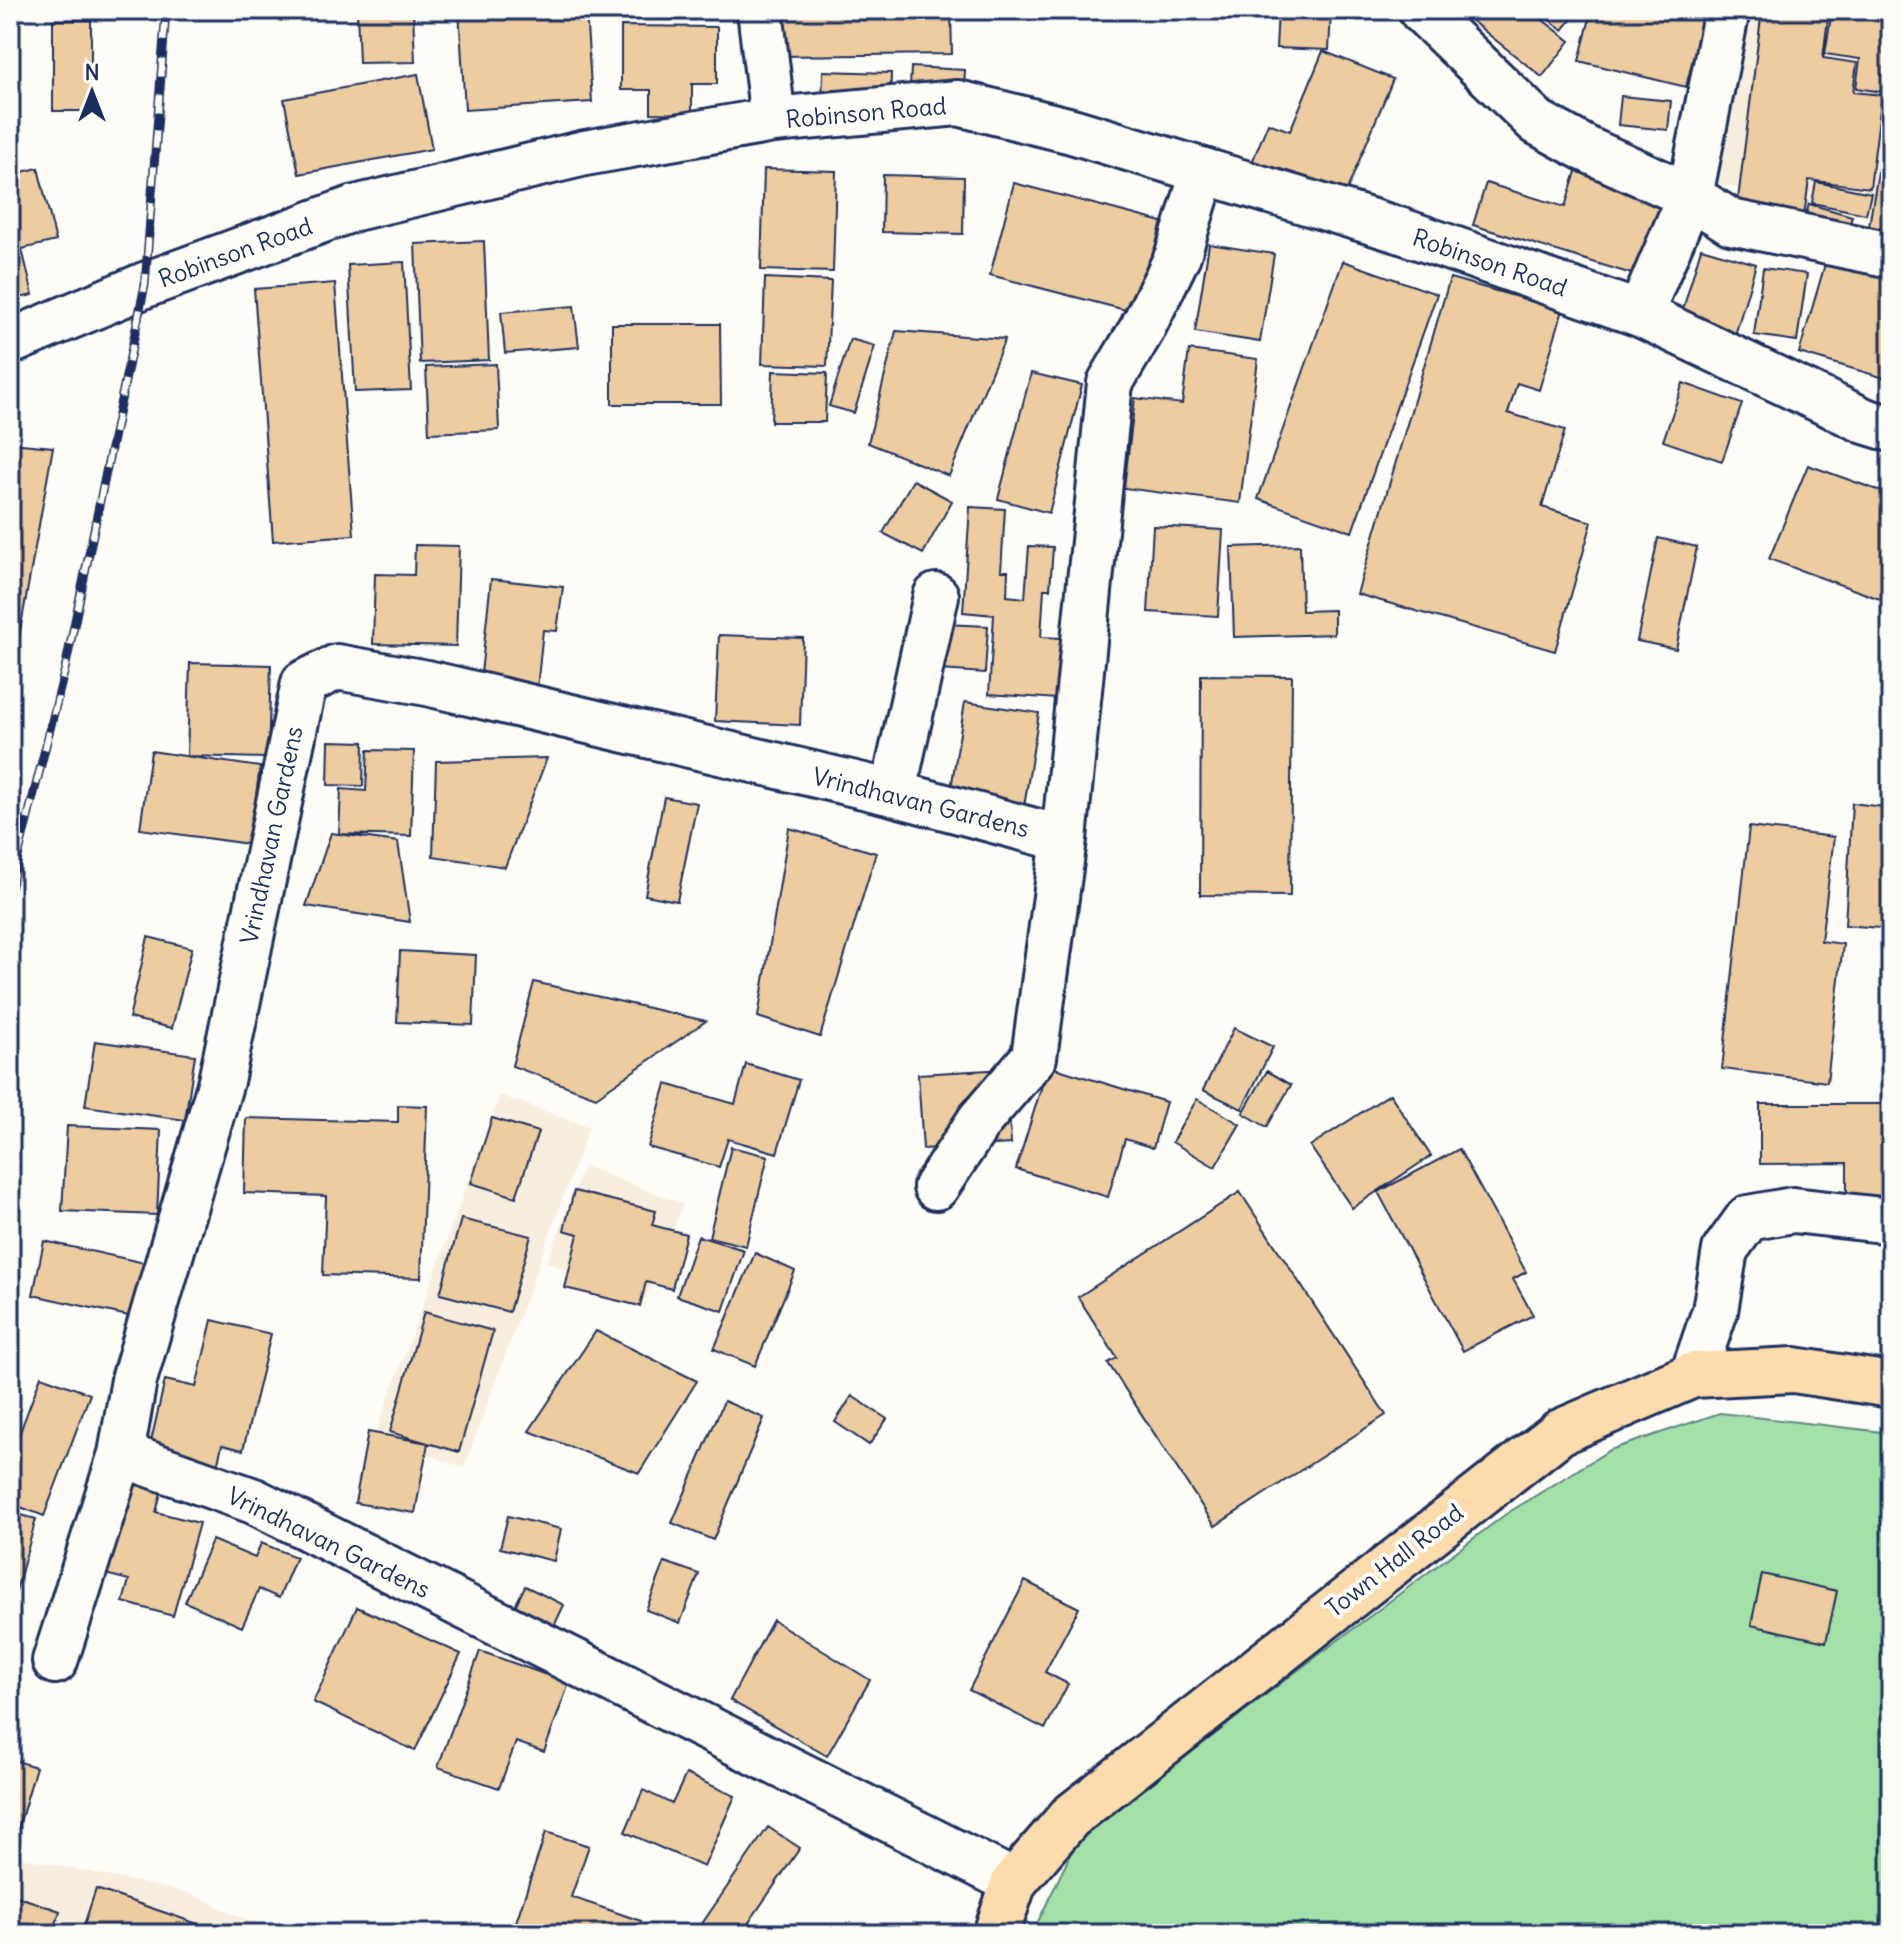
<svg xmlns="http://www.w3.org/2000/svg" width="1901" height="1944" font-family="Delius,sans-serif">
<rect width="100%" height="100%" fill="#fdfcf7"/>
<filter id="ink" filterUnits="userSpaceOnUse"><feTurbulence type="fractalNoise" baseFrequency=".0125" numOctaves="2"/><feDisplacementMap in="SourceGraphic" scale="16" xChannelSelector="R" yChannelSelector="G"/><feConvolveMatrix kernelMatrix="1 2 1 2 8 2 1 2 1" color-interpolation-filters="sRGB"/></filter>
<g filter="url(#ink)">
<path fill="#f8eedd" d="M1749 10H1891V223L1714 183Z
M500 1095 589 1127 464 1468 375 1435Z
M584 1166 683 1204 646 1300 547 1262Z
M10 1855 192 1894 275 1934H10Z"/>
<path fill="#a3e1a8" stroke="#5f8883" stroke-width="2" d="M1720 1413 1891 1433V1934H1032L1077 1841 1285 1680 1506 1514 1610 1450Z"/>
<path fill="#edcc9f" stroke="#1b2f5e" stroke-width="2" d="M357 10H413L415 62 359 63Z
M459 10H586L592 102 465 110Z
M775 10H951L952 54 775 56Z
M1278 10 1331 12 1329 50 1276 48Z
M1458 10H1530L1570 41 1542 77Z
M1536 10H1579L1563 30Z
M1592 10H1705L1686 87 1579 61Z
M1762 10H1829L1823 58 1857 63 1853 92 1882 95 1870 188 1809 180 1803 223 1736 215Z
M1832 10H1891V38L1883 92 1856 88 1860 59 1825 54Z
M53 20H91V111H53Z
M621 26 717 27V84H692V114L651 113V90H621Z
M1323 51 1393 79 1340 207 1249 170 1268 123 1290 131Z
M911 67 965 70 963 110 909 108Z
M823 71 891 73 890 107 822 104Z
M418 74 432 149 299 174 284 99Z
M1621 96 1671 101 1668 130 1618 125Z
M1889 106H1891V242L1867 238Z
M1578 165 1677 195 1651 280 1473 225 1486 183 1565 207Z
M38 168 56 241 22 249 33 295 10 300V175Z
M764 169 836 171 833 272 761 270Z
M883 175 964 177 963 234 882 232Z
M1816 182 1871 193 1866 214 1812 203Z
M1014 183 1162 222 1137 313 990 275Z
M1809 204 1852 216 1846 237 1803 225Z
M484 241 489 360 420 363 415 244Z
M1209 244 1274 254 1260 342 1195 332Z
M1830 247 1891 265V380L1799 353Z
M1701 248 1756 264 1734 339 1679 323Z
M1343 261 1437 294 1352 532 1258 499Z
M404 262 411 390 355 392 348 265Z
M1763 268 1807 274 1797 341 1754 335Z
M765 278 831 281 827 366 762 364Z
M1450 278 1563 310 1539 390 1517 383 1508 413 1565 430 1542 507 1592 522 1555 651 1357 594Z
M335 283 354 535 273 541 254 289Z
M574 306 579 347 505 353 501 312Z
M612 324H720L721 404H612Z
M896 331 1005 339 949 476 868 443Z
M850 339 875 346 854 413 829 406Z
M1189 350 1258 359 1240 503 1124 488 1135 398 1182 404Z
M496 364 499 430 429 433 426 367Z
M773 371 827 373 825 422H771Z
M1031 373 1082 385 1049 513 998 499Z
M1683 383 1742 404 1722 461 1663 441Z
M10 443 53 447 10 687Z
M1808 465 1891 495V603L1769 559Z
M913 480 952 501 923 554 883 533Z
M970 507 1005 509 1001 571H1008L1007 596 1025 598 1029 546 1053 547 1050 589H1044L1041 637 1062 638 1057 699 989 694 994 615 963 612Z
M1153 526 1223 530 1218 616 1148 612Z
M1658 538 1697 547 1676 649 1637 641Z
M415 545 459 546 456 646 373 644 375 574 414 575Z
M1300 545 1302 611 1334 610V634L1234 637 1231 547Z
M491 579 563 587 557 631 543 630 537 689 480 683Z
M943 624 988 626 985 673 940 670Z
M719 635 803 638 800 725 715 721Z
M190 663 271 665 268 758 187 756Z
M1201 675 1292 676 1290 896 1200 895Z
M965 702 1039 713 1024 807 950 795Z
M329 741 364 742 363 786 328 785Z
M368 750 414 751 411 836 339 834 341 789 366 791Z
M151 751 260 767 249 844 140 829Z
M547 758 505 867 433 856 436 761Z
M664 797 697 803 677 901 645 895Z
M1852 803 1891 808V929L1845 925Z
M1749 827 1834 837 1821 941 1843 944 1827 1082 1722 1069Z
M789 828 876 853 820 1037 758 1017Z
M331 833 398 842 410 922 306 906Z
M148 937 192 948 172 1028 129 1018Z
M400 951 476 955 473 1025 397 1022Z
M534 982 706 1021 596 1097 512 1066Z
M1234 1028 1273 1047 1242 1109 1203 1090Z
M95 1041 195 1055 185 1120 85 1106Z
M746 1064 799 1080 777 1153 728 1139 719 1167 648 1147 666 1084 735 1104Z
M1048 1066 1166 1102 1153 1148 1125 1139 1108 1197 1016 1169Z
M1007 1069 1011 1144 923 1149 918 1074Z
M1267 1071 1291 1085 1267 1127 1243 1113Z
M1390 1094 1431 1156 1352 1208 1310 1146Z
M1197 1099 1240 1124 1215 1167 1172 1142Z
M1760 1104H1891V1206H1847V1163L1760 1164Z
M398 1105 427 1106 421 1278 323 1275 326 1196 244 1193 246 1118 398 1122Z
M492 1118 538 1132 516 1197 471 1183Z
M67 1126 161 1130 157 1215 62 1211Z
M731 1147 768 1156 746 1246 709 1237Z
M1459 1149 1526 1272 1513 1279 1533 1315 1463 1351 1378 1192Z
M574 1191 656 1211 652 1225 686 1234 672 1289 646 1282 640 1306 565 1288 578 1234 564 1230Z
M1240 1192 1386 1415 1215 1526 1108 1363 1117 1358 1078 1297Z
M461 1219 531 1236 509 1312 440 1294Z
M698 1236 744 1250 723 1311 677 1296Z
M44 1241 145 1263 133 1317 33 1295Z
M755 1253 795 1271 755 1366 714 1349Z
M424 1312 493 1331 459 1452 390 1432Z
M212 1320 271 1334 243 1450 222 1445 215 1475 147 1459 165 1380 196 1387Z
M596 1331 697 1381 639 1473 529 1431Z
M41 1376 90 1394 44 1516 10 1503V1459Z
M852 1396 887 1419 869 1445 835 1422Z
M724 1401 764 1418 713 1540 672 1523Z
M368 1432 428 1443 415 1513 355 1503Z
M127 1479 162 1489 156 1512 199 1523 173 1616 123 1602 129 1580 101 1573Z
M10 1512 36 1519 15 1595 10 1593Z
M508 1516 561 1529 554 1561 500 1548Z
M212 1540 255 1558 261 1543 296 1557 279 1598 259 1589 242 1627 185 1602Z
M665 1562 699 1574 680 1623 646 1610Z
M1762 1574 1837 1591 1826 1642 1751 1625Z
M1025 1581 1079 1608 1045 1672 1068 1684 1045 1729 969 1690Z
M525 1586 564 1605 547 1641 507 1622Z
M357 1607 461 1654 415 1751 313 1702Z
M773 1620 870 1680 827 1756 730 1700Z
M480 1651 569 1683 544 1752 516 1742 499 1788 438 1767Z
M10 1759 36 1767 18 1829 10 1827Z
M686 1774 735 1796 704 1867 625 1832 643 1790 672 1804Z
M768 1827 800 1848 741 1934H695Z
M546 1832 589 1846 571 1897 641 1921 637 1934H512Z
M96 1889 227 1934H81Z
M10 1894 60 1911 53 1934H10Z"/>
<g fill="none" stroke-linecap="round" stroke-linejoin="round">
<defs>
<path id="street" d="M760 10 773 120
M1421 10 1537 122 1586 149 1690 196 1731 222 1891 255
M1640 314 1690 196 1727 10
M893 793 936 596
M936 1187 980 1120 1034 1057 1064 839
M55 1661 121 1454
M1014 1882 254 1501 121 1454 134 1380 221 1081 304 683 337 667 427 683 893 793 1064 839 1110 383 1142 329 1178 255 1203 173"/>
<path id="secondary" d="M10 342 145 285 355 208 585 153 773 120 958 103 1072 131 1399 230 1640 314 1865 421 1891 429
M1693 1375 1715 1311 1725 1250 1748 1218 1793 1210 1891 1221"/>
<path id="primary" d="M996 1934 1014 1882 1070 1817 1560 1432 1693 1375 1794 1370 1891 1385"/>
</defs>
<use href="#street" stroke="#1b2f5e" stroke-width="50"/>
<use href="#secondary" stroke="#1b2f5e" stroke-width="50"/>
<use href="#primary" stroke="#1b2f5e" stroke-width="50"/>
<use href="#street" stroke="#fdfcf7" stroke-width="44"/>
<use href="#secondary" stroke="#fdfcf7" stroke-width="44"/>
<use href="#primary" stroke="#fcdcac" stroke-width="44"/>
<defs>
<path id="rail" d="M10 889 65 669 145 285 166 10"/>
</defs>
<use href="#rail" stroke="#1b2f5e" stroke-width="9"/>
<use href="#rail" stroke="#fdfcf7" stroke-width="6" stroke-dasharray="18" stroke-linecap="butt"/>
</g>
</g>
<g text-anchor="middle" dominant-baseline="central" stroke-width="8" stroke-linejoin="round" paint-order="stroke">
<g font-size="24" fill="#1b2f5e" stroke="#fdfcf7">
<text transform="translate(866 112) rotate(-5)">Robinson Road</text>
<text transform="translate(235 252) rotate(-20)">Robinson Road</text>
<text transform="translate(1490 262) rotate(19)">Robinson Road</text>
<text transform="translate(921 802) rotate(14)">Vrindhavan Gardens</text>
<text transform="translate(271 835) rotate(-78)">Vrindhavan Gardens</text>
<text transform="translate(329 1542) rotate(26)">Vrindhavan Gardens</text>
<text transform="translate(1394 1560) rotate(-38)">Town Hall Road</text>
</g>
</g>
<rect width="1901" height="1944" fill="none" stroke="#fdfcf7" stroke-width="40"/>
<rect x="20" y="20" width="1861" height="1904" fill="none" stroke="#1b2f5e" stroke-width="3" filter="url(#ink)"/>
<g transform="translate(92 92)" stroke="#fdfcf7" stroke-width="6" paint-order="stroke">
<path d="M0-6L14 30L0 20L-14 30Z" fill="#1b2f5e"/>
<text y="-12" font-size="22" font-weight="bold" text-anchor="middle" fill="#1b2f5e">N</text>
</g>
</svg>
